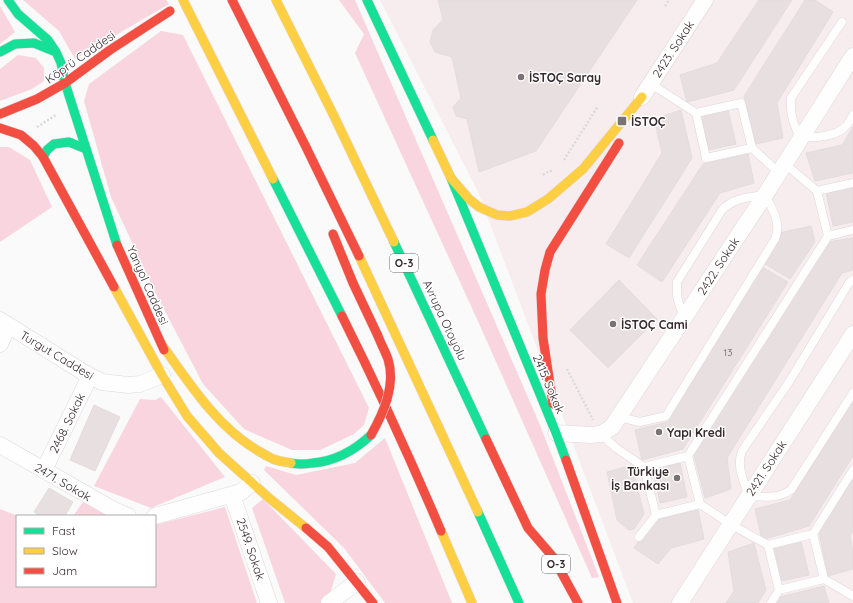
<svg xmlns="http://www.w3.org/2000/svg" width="853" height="603" font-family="Quicksand,sans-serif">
<rect width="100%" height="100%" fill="#fafafa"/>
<path fill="#f7edef" d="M380 0H853V603H633L478 192Z"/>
<path fill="#f8d5df" d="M23 0H166L169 4 75 59 59 31Z
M339 0H355L540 425 599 577 592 578 477 319 355 53 364 34Z
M0 6 15 32 0 44Z
M161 31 183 35 369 408 364 425 354 434 320 450H292L244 429 203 384 155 292 111 197 84 101 89 84Z
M18 55 36 58 44 68V81L32 89 0 101V69Z
M0 147H9L30 160 52 207 0 242Z
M161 397 225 477 151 508 94 486 140 399 155 400Z
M385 438 452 603H385L344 548 264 470 266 466 296 475 355 463Z
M263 499 336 574 329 597 320 603H285L252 508Z
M83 502 119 516H73Z
M225 507 257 603H0V509L18 516H17V586H155V525Z"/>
<path fill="#e8dfe1" stroke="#e3dcde" d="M438 0H637L536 151 479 172 467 119 456 116 453 107 461 98 452 57 435 52 430 42 433 30 443 20Z
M759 0H792L734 90 687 102 680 75 717 63Z
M805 0H815L833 12 777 103 783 138 756 144 744 96Z
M681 110 692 158 629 258 606 244 662 153 654 119Z
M728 110 736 144 709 150 701 116Z
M853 127V173L815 181 806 153 842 145Z
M748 154 754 183 720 193 662 282 637 265 703 164Z
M853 186V222L833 226 826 192Z
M811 226 815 242 790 279 762 262 779 233Z
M853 238V270L842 273 727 458 731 489 705 498 693 452 827 242Z
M762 267 788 282 683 449 642 460 635 430 668 422Z
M619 280 657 319 608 368 570 330Z
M853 401V456L809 526 762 540 755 509 790 500Z
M94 405 120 417 95 471 70 460Z
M680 463 687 497 660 503 653 469Z
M632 465 644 514 634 529 629 530 617 520 607 472Z
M853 477V531L850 536 853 552V569L828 576 819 532Z
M49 488 73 502 65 516H40L34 512Z
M698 510 704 539 671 548 658 564 634 548 651 521Z
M801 541 809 575 781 581 774 547Z
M754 543 766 590 758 603H726L734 591 728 552Z
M824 586 829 603H773L776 598Z"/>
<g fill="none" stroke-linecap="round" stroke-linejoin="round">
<defs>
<path id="lane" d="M842 22 791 98C790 113 792 125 801 137 814 138 836 137 846 126 849 123 851 119 853 115
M651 84 696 113 706 158 752 148
M696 113 741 103 752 148 778 172
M784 163 817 191
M828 236 817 191 853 183
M853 280 849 283 789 382 742 451C736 466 744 482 749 496 764 497 777 499 791 490L853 393
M619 417 640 422 666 416 775 239C782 223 772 209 765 195 750 197 733 198 722 210L677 282V296L680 307 684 317
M601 434 616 448 644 467 656 515 700 504
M688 456 828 236 853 230
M644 467 688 456 700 504 730 524 768 545 813 534 824 579
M813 534 853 470
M639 537 656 515
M768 545 779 590 824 579 853 596
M771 603 779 590"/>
<path id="street" d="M642 97 705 0
M0 320 83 372 102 382 128 385 140 384 162 375
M0 344 8 326
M556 433 591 435 601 434 612 427 765 195 853 56
M0 445 112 509 128 516
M44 470 90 376
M232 495 269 603
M155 516 241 492 252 483
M329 603 357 582
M680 603 853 334"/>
<path id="fast" d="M8 0 18 14 48 40 56 52 61 63 65 83
M367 0 433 140
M0 52 15 44 34 43 56 52
M65 83 117 245
M43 157 47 150 54 144 69 142 86 149
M451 178 556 433 566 460
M273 179 342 316
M394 242 486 439
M291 463C298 465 305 464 313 463 336 461 354 451 371 435
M478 512 519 603"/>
<path id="slow" d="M183 0 273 179
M276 0 333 114 394 242
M433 140 451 178 469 199 479 207 497 215 510 216 527 212 548 199 583 169 642 97
M359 256 478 512
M114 287 162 375 187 416 219 453 269 498 306 528
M162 345C190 384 218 429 262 453 265 455 269 457 273 459 278 461 285 462 291 463
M441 531 472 603"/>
<path id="jam" d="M232 0 305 145 359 256
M0 114 37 99 65 83 110 50 170 11
M0 128 21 135 34 146 43 157 114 287
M333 234 353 283 378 336
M117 245 164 350
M342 316C377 386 410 458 441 531
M553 404 543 338 541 294 545 270 550 252 619 143
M486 439 528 528 553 557 578 603
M566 460 617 603
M306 528 328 547 373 603"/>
</defs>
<use href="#lane" stroke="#ded7d9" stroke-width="9"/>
<use href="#street" stroke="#ded7d9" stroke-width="17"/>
<use href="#fast" stroke="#ded7d9" stroke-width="10"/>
<use href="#slow" stroke="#ded7d9" stroke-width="10"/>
<use href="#jam" stroke="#ded7d9" stroke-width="10"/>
<path stroke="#dadada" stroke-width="2.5" stroke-dasharray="2 2" stroke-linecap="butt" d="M665 6 669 0
M37 127 56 115
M564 160 598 106
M543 175 549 171H552
M567 369 593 420"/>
<use href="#lane" stroke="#fefefe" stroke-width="8"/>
<use href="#street" stroke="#fefefe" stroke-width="16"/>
<use href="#fast" stroke="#16e098" stroke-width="9"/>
<use href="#slow" stroke="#ffcf43" stroke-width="9"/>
<use href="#jam" stroke="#f24e42" stroke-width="9"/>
<defs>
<path id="jam-bridge" d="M371 435C384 412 396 385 388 359 385 351 381 344 378 336"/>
</defs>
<use href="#jam-bridge" stroke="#d9d7d8" stroke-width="10" stroke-linecap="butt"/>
<use href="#jam-bridge" stroke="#f24e42" stroke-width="9"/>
</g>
<g fill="#7b7275" stroke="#fff" stroke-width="1.5">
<circle cx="521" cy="77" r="4"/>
<rect x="617" y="116" width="10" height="10" rx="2"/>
<circle cx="613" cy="324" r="4"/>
<circle cx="659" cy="432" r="4"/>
<circle cx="677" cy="478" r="4"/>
</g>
<g text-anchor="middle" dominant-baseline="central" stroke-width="3" stroke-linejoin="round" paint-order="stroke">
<g font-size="10" fill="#665a5d">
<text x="728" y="352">13</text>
</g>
<g fill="#fff" stroke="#73696c" stroke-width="1">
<rect x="390" y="254" width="28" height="18" rx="3"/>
<rect x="542" y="555" width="28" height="18" rx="3"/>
</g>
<g font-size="11" font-weight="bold" fill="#37292d">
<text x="404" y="263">O-3</text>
<text x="556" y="564">O-3</text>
</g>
<g font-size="12" fill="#37292d" stroke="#fff">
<text transform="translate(673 49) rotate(-57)">2423. Sokak</text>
<text transform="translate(80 57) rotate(-35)">Köprü Caddesi</text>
<text transform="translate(718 266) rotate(-57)">2422. Sokak</text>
<text transform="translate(148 285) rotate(66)">Yanyol Caddesi</text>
<text transform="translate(445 320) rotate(65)">Avrupa Otoyolu</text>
<text transform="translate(57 355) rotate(31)">Turgut Caddesi</text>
<text transform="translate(549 384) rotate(67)">2415. Sokak</text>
<text transform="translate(67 423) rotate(-64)">2468. Sokak</text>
<text transform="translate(766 468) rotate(-57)">2421. Sokak</text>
<text transform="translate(63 482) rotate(30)">2471. Sokak</text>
<text transform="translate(251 549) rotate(71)">2549. Sokak</text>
</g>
<g font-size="12" font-weight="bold" fill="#37292d" stroke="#fff" text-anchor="start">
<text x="529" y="77">İSTOÇ Saray</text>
<text x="631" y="121">İSTOÇ</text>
<text x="621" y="324">İSTOÇ Cami</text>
<text x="667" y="432">Yapı Kredi</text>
<text x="669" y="471" text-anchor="end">Türkiye<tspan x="669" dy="14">İş Bankası</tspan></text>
</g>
</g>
<rect x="16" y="515" width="140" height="72" fill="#ffffff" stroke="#afa9ab"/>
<rect x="24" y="528" width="20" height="6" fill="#16e098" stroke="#afa9ab"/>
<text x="52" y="535" font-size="12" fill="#37292d">Fast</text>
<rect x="24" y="548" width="20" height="6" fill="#ffcf43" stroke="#afa9ab"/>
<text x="52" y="555" font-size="12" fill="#37292d">Slow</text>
<rect x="24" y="568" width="20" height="6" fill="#f24e42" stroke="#afa9ab"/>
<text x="52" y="575" font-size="12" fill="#37292d">Jam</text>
</svg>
